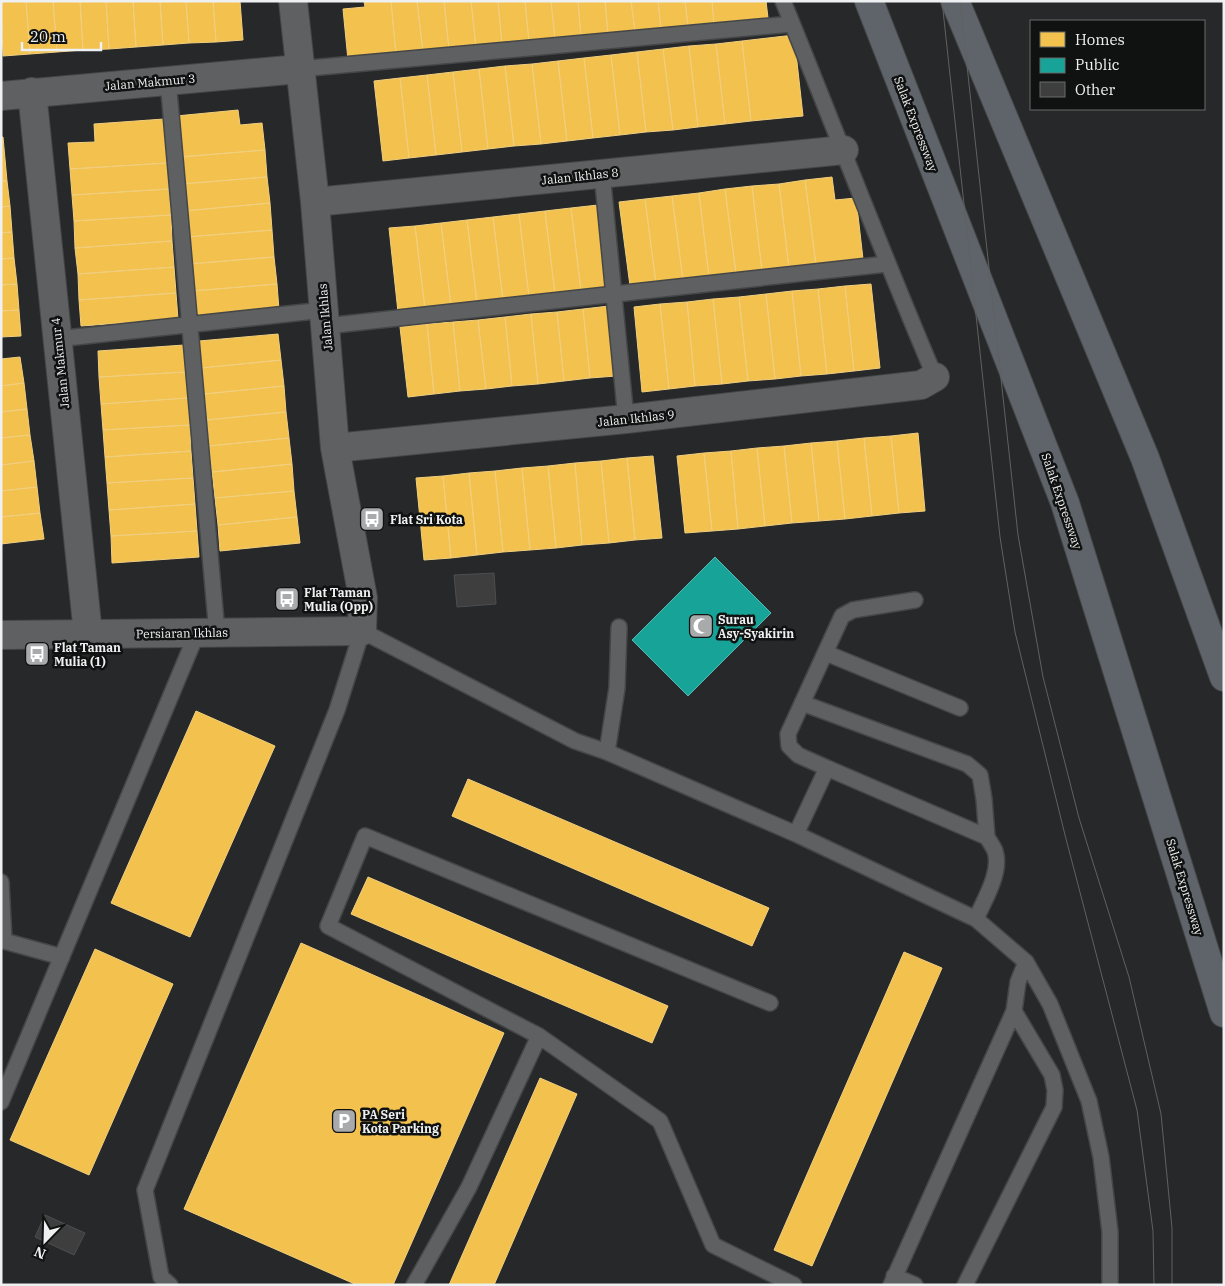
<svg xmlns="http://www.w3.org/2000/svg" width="1225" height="1286" font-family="'IBM Plex Serif',serif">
<rect width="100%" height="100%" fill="#272829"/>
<path fill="#f2c14e" stroke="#f1cf7f" d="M1 1H26L30 54 3 56Z
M26 1H53L57 52 30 54Z
M53 1H80L83 50 57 52Z
M80 1H106L109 49 83 50Z
M106 1H133L136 47 109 49Z
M133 1H160L163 45 136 47Z
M160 1H186L189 43 163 45Z
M186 1H213L216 42 189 43Z
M213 1H240L243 40 216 42Z
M364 1H391L396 55 348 60 343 9 365 7Z
M391 1H417L423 52 396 55Z
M417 1H444L449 50 423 52Z
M444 1H471L476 47 449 50Z
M471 1H498L502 45 476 47Z
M498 1H525L529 42 502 45Z
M525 1H551L555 39 529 42Z
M551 1H578L581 37 555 39Z
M578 1H605L608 34 581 37Z
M605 1H631L635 31 608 34Z
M631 1H658L661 29 635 31Z
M658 1H685L688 26 661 29Z
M685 1H712L714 24 688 26Z
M712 1H766L768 18 714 24Z
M794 35 803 116 751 121 742 41Z
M742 41 751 121 725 124 716 44Z
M716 44 725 124 698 127 689 46Z
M689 46 698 127 673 130 663 49Z
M663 49 673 130 646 132 637 52Z
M637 52 646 132 620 135 611 55Z
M611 55 620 135 593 138 584 58Z
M584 58 593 138 567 141 558 61Z
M558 61 567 141 541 144 532 64Z
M532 64 541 144 514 146 505 66Z
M505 66 514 146 488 149 479 69Z
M479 69 488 149 462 152 453 72Z
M453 72 462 152 436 155 427 75Z
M427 75 436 155 409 158 400 78Z
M400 78 409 158 383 161 374 81Z
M238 110 240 125 262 123 265 150 180 157 176 116Z
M164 119 167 163 70 169 68 143 95 142 94 124Z
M1 137H3L7 181H1Z
M265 150 267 177 182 184 180 157Z
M167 163 169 189 72 195 70 169Z
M267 177 270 203 184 211 182 184Z
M832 177 835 200 856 198 863 259 816 265 805 180Z
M805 180 816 265 789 268 779 184Z
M1 181H7L10 206 1 207Z
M779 184 789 268 762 271 752 186Z
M752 186 762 271 736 274 725 189Z
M169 189 171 215 74 221 72 195Z
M725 189 736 274 709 277 699 193Z
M699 193 709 277 683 280 672 196Z
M672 196 683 280 656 284 645 199Z
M645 199 656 284 630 286 619 202Z
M270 203 272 230 187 237 184 211Z
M598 205 608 288 581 291 571 208Z
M10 206 12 232 1 233V207Z
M571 208 581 291 555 294 545 211Z
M545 211 555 294 529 297 519 214Z
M519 214 529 297 503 300 493 217Z
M171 215 172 241 75 248 74 221Z
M493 217 503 300 477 303 467 220Z
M467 220 477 303 451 306 441 223Z
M441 223 451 306 425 309 415 226Z
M415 226 425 309 398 312 389 228Z
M272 230 274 257 189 264 187 237Z
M12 232 14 258 1 259V233Z
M172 241 174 267 78 274 75 248Z
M274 257 277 284 192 291 189 264Z
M14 258 17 284 1 285V259Z
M174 267 176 293 79 300 78 274Z
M17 284 19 310 1 311V285Z
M277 284 279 310 194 317 192 291Z
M871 284 880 368 854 371 845 286Z
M845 286 854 371 827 374 818 289Z
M818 289 827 374 801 376 792 291Z
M792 291 801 376 775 379 766 294Z
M176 293 178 319 81 326 79 300Z
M766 294 775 379 748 381 739 297Z
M739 297 748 381 722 384 713 299Z
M713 299 722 384 695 386 687 302Z
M687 302 695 386 669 389 660 304Z
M660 304 669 389 642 392 634 307Z
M609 306 616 376 590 378 583 309Z
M583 309 590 378 564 381 557 312Z
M19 310 21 336 1 337V311Z
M557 312 564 381 538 384 531 314Z
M531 314 538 384 512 386 505 317Z
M505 317 512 386 486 389 478 320Z
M478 320 486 389 460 391 453 322Z
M453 322 460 391 434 394 427 324Z
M427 324 434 394 408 397 400 327Z
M278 334 281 360 201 368 199 341Z
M184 345 186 372 99 377 98 351Z
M20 357 24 383 1 386V359Z
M281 360 284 386 204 394 201 368Z
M186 372 188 398 101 404 99 377Z
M24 383 27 409 1 412V386Z
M284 386 286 412 207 420 204 394Z
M188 398 190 425 103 430 101 404Z
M27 409 30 435 1 438V412Z
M286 412 289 438 209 446 207 420Z
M190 425 191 451 105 457 103 430Z
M918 433 925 511 899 513 891 436Z
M30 435 34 461 1 465V438Z
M891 436 899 513 872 516 864 438Z
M289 438 292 464 212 472 209 446Z
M864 438 872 516 845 519 837 441Z
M837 441 845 519 819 521 811 443Z
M811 443 819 521 792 523 784 446Z
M784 446 792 523 765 526 757 448Z
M757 448 765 526 738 529 731 451Z
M191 451 193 478 107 483 105 457Z
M731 451 738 529 712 531 704 453Z
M704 453 712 531 685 533 677 456Z
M653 456 662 538 635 540 627 458Z
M627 458 635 540 609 543 601 461Z
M34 461 37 487 1 491V465Z
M601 461 609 543 582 545 575 463Z
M575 463 582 545 556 548 548 466Z
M292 464 294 491 215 498 212 472Z
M548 466 556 548 530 550 522 468Z
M522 468 530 550 503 552 495 471Z
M495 471 503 552 477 555 469 473Z
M469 473 477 555 451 558 443 476Z
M443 476 451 558 424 560 416 478Z
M193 478 195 504 109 510 107 483Z
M37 487 40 513 1 517V491Z
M294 491 297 517 218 525 215 498Z
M195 504 197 531 111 536 109 510Z
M40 513 44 539 1 544V517Z
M297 517 300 543 220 551 218 525Z
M197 531 199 557 112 563 111 536Z
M196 711 275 746 190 937 111 903Z
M468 779 769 908 752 946 452 816Z
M368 877 668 1006 652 1043 351 914Z
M301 943 504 1033 393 1285H357L184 1209Z
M95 949 173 984 89 1175 10 1140Z
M904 952 942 968 812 1266 774 1250Z
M540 1078 577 1094 494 1285H449Z"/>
<path fill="#17a398" stroke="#58bab3" d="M715 557 771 613 688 696 632 640Z"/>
<path fill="#3e3e3f" stroke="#4d4e4f" d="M494 573 496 604 457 607 454 575Z
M45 1215 85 1233 74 1255 35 1237Z"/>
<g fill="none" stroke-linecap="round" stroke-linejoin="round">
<defs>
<path id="lane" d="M783 1C834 126 882 253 935 377
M299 69 792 24
M168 80 217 633
M602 173 626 419
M326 326 887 264
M57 339 324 310
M826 653 960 708
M802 703 967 764 980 775 984 799 987 837
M607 752 617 688 619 627
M827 768 987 837C989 841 993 846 995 851 1002 872 984 900 976 919
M796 834 827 768 798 755 789 746 788 734 842 616 853 610 915 600
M1 882 4 941 62 957
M770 1003 365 836 328 926 539 1036 660 1121 713 1245 794 1285
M1 1102 197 633
M894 1276 915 1285
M170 1285 161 1277 145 1190 337 710 362 631 575 741 607 752 796 834 976 919 1026 962 1050 1004 1089 1101 1101 1157 1110 1232V1285
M414 1285 469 1187 539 1036
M891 1285 1014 1011 1018 982 1026 962
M965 1285 1054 1107 1055 1090 1052 1075 1014 1011"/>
<path id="street" d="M32 92 88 634
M1 96 299 69
M315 202 844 150
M335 448 626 419 921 385 935 377
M1 635 362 631 363 598 335 448 315 202 293 1"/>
<path id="highway" d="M869 1 1065 503 1224 1013
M955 1 1145 458 1224 677"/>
</defs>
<use href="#lane" stroke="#454647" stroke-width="18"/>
<use href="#street" stroke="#454647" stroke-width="30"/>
<use href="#highway" stroke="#454647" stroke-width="30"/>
<use href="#lane" stroke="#5f6061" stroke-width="15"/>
<use href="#street" stroke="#5f6061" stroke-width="28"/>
<use href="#highway" stroke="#5e646a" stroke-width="28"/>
<path stroke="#606162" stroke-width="1" d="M942 1 1000 537 1015 632 1065 835 1137 1110 1153 1231 1154 1285
M960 1 1018 535 1043 677 1079 818 1129 977 1161 1114 1172 1228V1285"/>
</g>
<defs>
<symbol id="bus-square" viewBox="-11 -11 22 22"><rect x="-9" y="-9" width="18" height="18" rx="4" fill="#a9aaab" stroke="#101111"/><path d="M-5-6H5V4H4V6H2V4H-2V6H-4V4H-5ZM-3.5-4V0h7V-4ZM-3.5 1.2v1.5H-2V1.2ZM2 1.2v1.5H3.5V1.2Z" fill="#fff"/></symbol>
<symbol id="mosque-square" viewBox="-11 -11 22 22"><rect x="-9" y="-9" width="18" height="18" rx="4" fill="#a9aaab" stroke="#101111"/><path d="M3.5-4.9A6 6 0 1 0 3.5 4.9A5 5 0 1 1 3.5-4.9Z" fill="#fff"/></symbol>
<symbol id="parking-square" viewBox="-11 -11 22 22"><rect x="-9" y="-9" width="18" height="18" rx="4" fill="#a9aaab" stroke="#101111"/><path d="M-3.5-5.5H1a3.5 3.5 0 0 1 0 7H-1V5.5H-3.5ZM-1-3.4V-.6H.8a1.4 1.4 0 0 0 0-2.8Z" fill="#fff"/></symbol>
</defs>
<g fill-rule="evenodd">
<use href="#bus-square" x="358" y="505" width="28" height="28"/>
<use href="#bus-square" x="273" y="585" width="28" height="28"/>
<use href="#mosque-square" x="687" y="612" width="28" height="28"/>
<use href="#bus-square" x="23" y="640" width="28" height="28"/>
<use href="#parking-square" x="330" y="1107" width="28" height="28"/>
</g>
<g text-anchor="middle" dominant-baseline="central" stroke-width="5" stroke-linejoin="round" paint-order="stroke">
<g font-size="12" fill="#eff0f1" stroke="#101111">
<text transform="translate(150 82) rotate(-5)">Jalan Makmur 3</text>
<text transform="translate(916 124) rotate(69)">Salak Expressway</text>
<text transform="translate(580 176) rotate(-6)">Jalan Ikhlas 8</text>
<text transform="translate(325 317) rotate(-95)">Jalan Ikhlas</text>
<text transform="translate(60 363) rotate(-96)">Jalan Makmur 4</text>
<text transform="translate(636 418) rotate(-6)">Jalan Ikhlas 9</text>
<text transform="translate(1062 501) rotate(71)">Salak Expressway</text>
<text transform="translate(182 633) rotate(-1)">Persiaran Ikhlas</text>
<text transform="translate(1185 887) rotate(73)">Salak Expressway</text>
</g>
<g font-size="12" font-weight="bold" fill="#eff0f1" stroke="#101111" text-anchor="start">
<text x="390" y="519">Flat Sri Kota</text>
<text x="304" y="592">Flat Taman<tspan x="304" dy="14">Mulia (Opp)</tspan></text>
<text x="718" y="619">Surau<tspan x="718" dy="14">Asy-Syakirin</tspan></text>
<text x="54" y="647">Flat Taman<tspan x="54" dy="14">Mulia (1)</tspan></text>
<text x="362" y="1114">PA Seri<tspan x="362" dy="14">Kota Parking</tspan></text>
</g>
</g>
<rect width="1225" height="1286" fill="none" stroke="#eff0f1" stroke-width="5"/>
<rect x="1030" y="20" width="175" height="90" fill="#101111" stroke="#696a6b"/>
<rect x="1040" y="32" width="25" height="15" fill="#f2c14e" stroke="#696a6b"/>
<text x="1075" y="45" font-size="15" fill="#eff0f1">Homes</text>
<rect x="1040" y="58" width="25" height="15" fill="#17a398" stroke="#696a6b"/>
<text x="1075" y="70" font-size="15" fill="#eff0f1">Public</text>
<rect x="1040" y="82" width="25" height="15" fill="#3e3e3f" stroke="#696a6b"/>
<text x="1075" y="95" font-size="15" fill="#eff0f1">Other</text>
<g transform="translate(45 1241) rotate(203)" stroke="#101111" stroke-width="4" paint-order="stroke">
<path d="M0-4L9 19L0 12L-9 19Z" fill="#eff0f1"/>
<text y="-8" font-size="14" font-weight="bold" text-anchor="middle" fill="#eff0f1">N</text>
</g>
<path d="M22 42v8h79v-8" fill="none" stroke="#eff0f1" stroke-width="2.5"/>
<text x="30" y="42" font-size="15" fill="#eff0f1" stroke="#101111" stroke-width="4" paint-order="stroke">20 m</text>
</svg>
